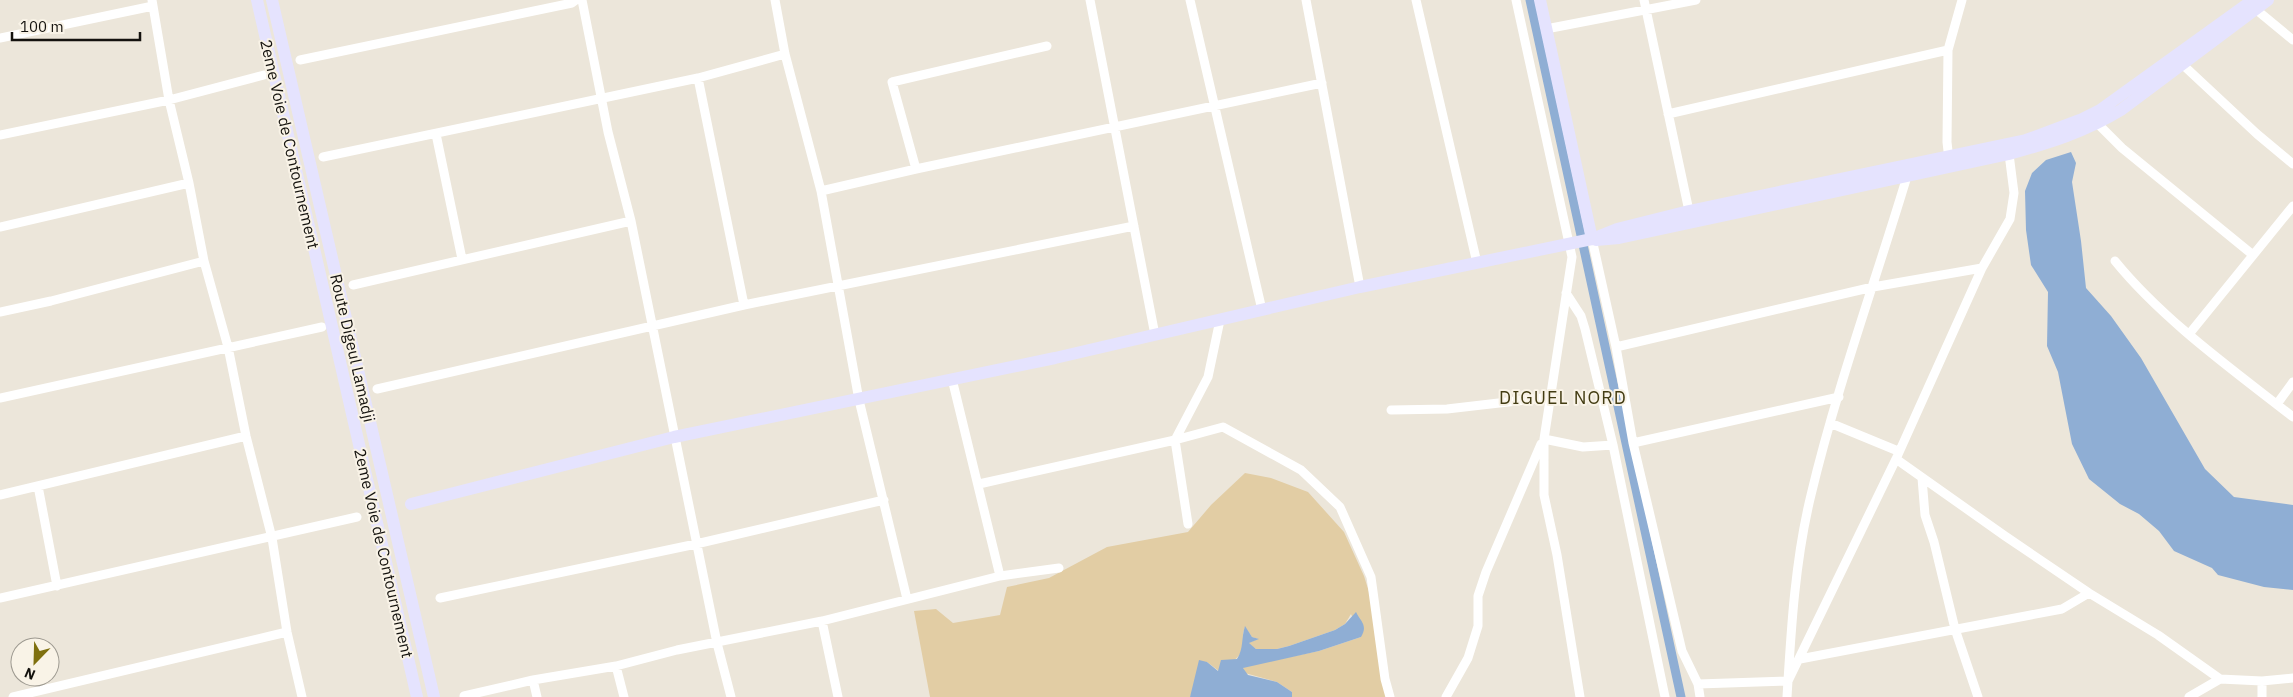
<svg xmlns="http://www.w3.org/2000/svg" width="2293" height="697" font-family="'IBM Plex Sans',sans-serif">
<rect width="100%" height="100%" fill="#ece6da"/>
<path fill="#e2cda4" d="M1245 473 1271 478 1308 492 1344 532 1364 576 1380 627 1388 697H1292V692L1277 682 1245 673 1243 668 1245 666 1319 651 1361 637 1351 614 1345 624 1335 630 1289 646 1277 649H1256L1248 643 1258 639 1252 637 1245 627C1242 635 1243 638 1243 646 1242 658 1227 665 1219 671L1207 662 1190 697H930L914 611 936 609 953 623 1000 615 1007 587 1049 578 1107 547 1188 532 1211 505Z"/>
<path fill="#8faed4" d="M2071 152 2076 163 2072 182 2081 241 2086 288 2111 316 2141 358 2205 469 2234 497 2293 505V590L2264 587 2218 575 2212 568 2174 551 2159 531 2139 514 2120 504 2089 479 2072 444 2058 372 2047 346 2048 292 2031 265 2026 230 2025 191 2032 173 2046 160Z
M1356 612C1361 622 1368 625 1361 637L1319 651 1243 668 1248 675 1277 682 1292 692V697H1190L1199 660 1207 662 1218 671 1221 660 1237 659C1244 648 1241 638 1245 626L1252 637 1259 639 1249 643 1256 649H1277L1289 646 1335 630 1345 624Z"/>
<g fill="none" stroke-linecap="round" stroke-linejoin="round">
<path stroke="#8faed4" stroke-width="9" d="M1530 0 1681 697"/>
<path stroke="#fff" stroke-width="9" d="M152 0 169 100 189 183 204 261 228 347 246 436 272 538 287 632 302 697
M582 0 608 132 631 221 717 643 731 697
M775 0 785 54 821 191 859 400 907 599
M1090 0 1155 335
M1190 0 1262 310
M1306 0 1360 287
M1416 0 1477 263
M1516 0 1572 257 1544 439V495L1557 555 1580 697
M1644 0 1689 211
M2253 7 2293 40
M1546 29 1696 0
M0 38 153 6
M300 60 572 3 576 0
M2182 64 2257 134 2293 164
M698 78 744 305
M1668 114 1948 50
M2098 124 2122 148 2253 255
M436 134 462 259
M0 135 169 100 264 75
M323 157 698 78 785 54
M1949 160 1947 142 1948 50 1962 0
M916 169 892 82 1047 46
M821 191 916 169 1322 83
M0 227 189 183
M1592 239 1616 347 1633 443 1682 651 1698 684 1700 697
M2115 261C2163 320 2233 370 2293 417
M353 285 631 221
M1566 293 1581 316 1585 329 1613 445 1665 697
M0 312 51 301 204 261
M2190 333 2293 206
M1616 347 1873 287 1982 268
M377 389 744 305 1134 226
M0 398 322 327
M2277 404 2293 382
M1391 410 1447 409 1551 397
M1830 423 1898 451
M1544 439 1583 447 1613 445
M1633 443 1839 397
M1896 459 2005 536 2089 593 2158 635 2220 679
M1922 478 1925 515 1934 542 1955 629 1978 697
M979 484 1175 440 1208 377 1220 320
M38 486 57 586
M0 495 246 436
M1188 524 1175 440 1223 427 1301 470 1340 507 1371 577 1385 679 1390 697
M1000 576 1059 568
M0 598 357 517
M440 598 696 544 884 500
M822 621 838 697
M1800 659 2062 609 2089 593
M616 666 624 697
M533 680 537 697
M1788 681 1896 459 1982 268 2010 219 2014 193 2009 154
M1698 684 1788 681
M464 696 533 680 616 666 677 650 822 621 1000 576 952 379
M13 697 287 632
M1446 697 1468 658 1478 626V596L1486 572 1541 444
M1787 697C1791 630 1795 560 1811 495 1837 386 1876 280 1908 173
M2189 697 2220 679 2262 681 2293 678
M2262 697V681"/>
<path stroke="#e5e3fe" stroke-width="12" d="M257 0 417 697
M272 0 434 697
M1540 0 1592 239
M1596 240 1619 238 2009 154C2049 143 2085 132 2121 110L2268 0
M411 504 674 437 1055 358 1360 287 1592 239 1617 229 1689 211 2026 140 2080 120 2100 110 2253 0"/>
</g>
<g text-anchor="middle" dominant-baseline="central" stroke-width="4" stroke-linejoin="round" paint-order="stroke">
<g font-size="16" fill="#14120e" stroke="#f9f3e7">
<text transform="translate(290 144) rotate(77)">2eme Voie de Contournement</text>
<text transform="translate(353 348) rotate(77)">Route Digeul Lamadji</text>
<text transform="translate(384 553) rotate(77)">2eme Voie de Contournement</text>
</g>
<g font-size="18" letter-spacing="1" fill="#433c13" stroke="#f9f3e7">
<text x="1563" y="397">DIGUEL NORD</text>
</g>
</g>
<g transform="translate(35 662) rotate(203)"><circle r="24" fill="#f9f3e7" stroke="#9d9990"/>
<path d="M0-4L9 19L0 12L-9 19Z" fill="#7f700f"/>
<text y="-8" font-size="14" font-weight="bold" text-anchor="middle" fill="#14120e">N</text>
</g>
<path d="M12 32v8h128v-8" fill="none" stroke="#14120e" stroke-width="2.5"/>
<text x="20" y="32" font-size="15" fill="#14120e" stroke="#f9f3e7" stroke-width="4" paint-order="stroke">100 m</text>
</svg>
